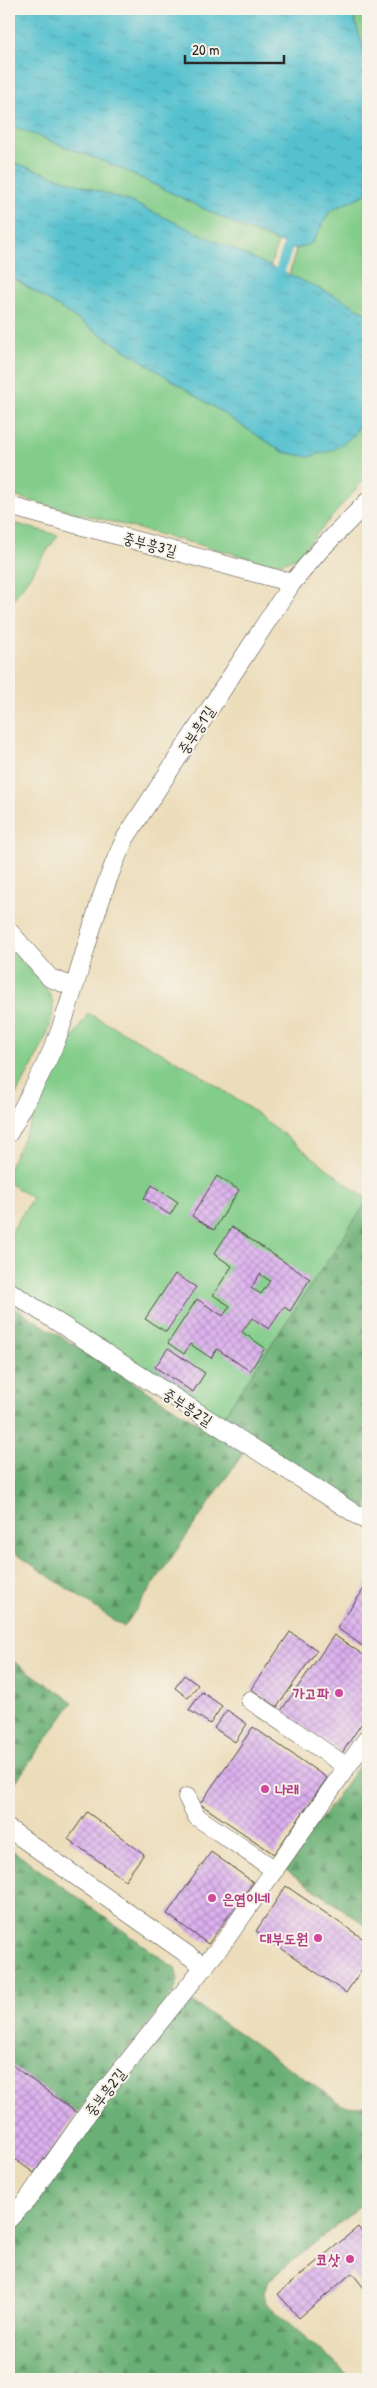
<svg xmlns="http://www.w3.org/2000/svg" width="377" height="2388" font-family="'Patrick Hand','Poor Story',sans-serif">
<defs>
<pattern id="forest-firs" width="22" height="20" patternUnits="userSpaceOnUse" patternTransform="scale(1.25)"><rect width="22" height="20" fill="#6ab076"/><path d="M5 1l3.5 6h-7zM16 11l3.5 6h-7z" fill="#578f61"/></pattern>
<pattern id="water-ripples" width="26" height="14" patternUnits="userSpaceOnUse" patternTransform="scale(1.25)"><rect width="26" height="14" fill="#55c1cf"/><path d="M2 4q2-2 4 0t4 0M15 11q2-2 4 0t4 0" fill="none" stroke="#479da8"/></pattern>
<pattern id="building-cross-hatch" width="8" height="8" patternUnits="userSpaceOnUse" patternTransform="scale(1.25)"><rect width="8" height="8" fill="#dcb0ef"/><path d="M0 0l8 8M0 8l8-8" fill="none" stroke="#b38fc2"/></pattern>
</defs>
<rect width="100%" height="100%" fill="#f7f3e8"/>
<filter id="ink" filterUnits="userSpaceOnUse"><feTurbulence type="fractalNoise" baseFrequency=".02" numOctaves="2"/><feDisplacementMap in="SourceGraphic" scale="10" xChannelSelector="R" yChannelSelector="G"/><feConvolveMatrix kernelMatrix="1 2 1 2 8 2 1 2 1" color-interpolation-filters="sRGB"/></filter>
<filter id="wash" filterUnits="userSpaceOnUse"><feTurbulence type="fractalNoise" baseFrequency=".0096" numOctaves="4" result="noise"/><feDisplacementMap in="SourceGraphic" scale="20" xChannelSelector="R" yChannelSelector="G"/><feGaussianBlur stdDeviation="1.12" result="paint"/><feColorMatrix in="noise" values="0 0 0 0 0 0 0 0 0 0 0 0 0 0 0 0 0 1.4 0 .05"/><feComposite in="paint" operator="in"/></filter>
<g filter="url(#wash)">
<rect width="100%" height="100%" fill="#ecddba"/>
<path fill="#83cd8a" stroke="#577c5a" d="M351 9H368V63Z
M9 125 120 168 244 228 278 242 270 267 131 202 9 161Z
M368 193V314L344 300 289 275 296 249 312 243 330 211Z
M9 275 283 452 353 436 368 411V475L297 557 282 563 265 562 9 495Z
M9 522 58 535 9 606Z
M9 947C21 962 43 980 51 997 63 1021 21 1084 9 1107Z
M88 1013 193 1070 252 1110 368 1200 220 1421 9 1285V1236L32 1198 9 1183V1167L48 1089 53 1072Z"/>
<path fill="url(#forest-firs)" stroke="#4a6e50" d="M368 1200V1515L220 1421Z
M9 1304 244 1452 124 1627 9 1549Z
M9 1658 73 1702 9 1791Z
M368 1753V1927L285 1869Z
M9 1848 175 1968 178 1980 174 1992 77 2113 9 2063Z
M193 2002 344 2106 361 2107 368 2103V2200L269 2280 264 2292 266 2303 353 2379H9V2230L24 2216 105 2102 180 2011Z"/>
<path fill="url(#water-ripples)" stroke="#40767d" d="M9 9H351L368 63V193L330 211 312 243 296 249 244 228 120 168 9 125Z
M9 161 131 202 344 300 368 314V411L353 436 333 450 309 457 283 452 9 275Z"/>
<g fill="none" stroke-linecap="round" stroke-linejoin="round">
<path stroke="#55c1cf" stroke-width="10" d="M280 271 288 246"/>
</g>
<g id="blocks">
<path fill="url(#building-cross-hatch)" fill-rule="evenodd" d="M217 1176 239 1190 214 1230 192 1216Z
M152 1185 178 1202 170 1215 144 1198Z
M232 1227 310 1279 290 1311 284 1307 269 1329 252 1318 242 1332 265 1348 250 1371 217 1349 211 1358 190 1344 184 1354 168 1343 197 1299 223 1316 230 1306 213 1295 232 1266 214 1254ZM260 1274 270 1281 261 1294 251 1288Z
M175 1274 196 1287 166 1332 145 1319Z
M168 1348 205 1373 193 1392 155 1367Z
M368 1583V1650L337 1628Z
M290 1632 317 1650 277 1707 251 1689Z
M334 1635 368 1658V1714L342 1753 281 1711Z
M184 1675 198 1685 188 1698 175 1688Z
M202 1692 222 1706 210 1724 189 1710Z
M227 1710 247 1724 235 1742 214 1728Z
M253 1727 327 1778 274 1854 200 1804Z
M87 1812 144 1854 125 1880 68 1839Z
M211 1852 253 1882 208 1944 167 1914Z
M286 1886 368 1942V1960L346 1993 256 1931Z
M9 2063 77 2113 34 2173 9 2155Z
M358 2227 368 2239V2293L352 2273 299 2318 278 2294Z"/>
</g>
</g>
<g filter="url(#ink)">
<use href="#blocks" fill-opacity="0" stroke="#484640" stroke-width="1"/>
<g fill="none" stroke-linecap="round" stroke-linejoin="round">
<defs>
<path id="service" d="M9 506 292 583
M9 931 50 978 74 987
M9 1133C25 1103 43 1073 56 1041 82 974 94 902 126 837L292 583 320 550 368 501
M9 1291 368 1522
M250 1700 347 1767
M187 1797 197 1817 275 1870
M9 1829 205 1967
M9 2219 27 2200 97 2100 223 1943 368 1737"/>
</defs>
<use href="#service" stroke="#484640" stroke-width="19"/>
<use href="#service" stroke="#fff" stroke-width="18"/>
</g>
</g>
<g fill="#d1479c" stroke="#f7f3e8" stroke-width="2">
<circle cx="339" cy="1693" r="5"/>
<circle cx="265" cy="1789" r="5"/>
<circle cx="212" cy="1898" r="5"/>
<circle cx="318" cy="1938" r="5"/>
<circle cx="350" cy="2259" r="5"/>
</g>
<g text-anchor="middle" dominant-baseline="central" stroke-width="4" stroke-linejoin="round" paint-order="stroke">
<g font-size="15" fill="#2b2b2b" stroke="#f7f3e8">
<text transform="translate(150 544) rotate(15)">중부흥3길</text>
<text transform="translate(196 730) rotate(-57)">중부흥1길</text>
<text transform="translate(188 1407) rotate(33)">중부흥2길</text>
<text transform="translate(105 2092) rotate(-52)">중부흥2길</text>
</g>
<g font-size="15" font-weight="bold" fill="#b23c85" stroke="#f7f3e8" text-anchor="end">
<text x="329" y="1693">가고파</text>
<text x="275" y="1789" text-anchor="start">나래</text>
<text x="222" y="1898" text-anchor="start">은엽이네</text>
<text x="308" y="1938">대부도원</text>
<text x="340" y="2259">코삿</text>
</g>
</g>
<rect width="377" height="2388" fill="none" stroke="#f7f3e8" stroke-width="30"/>
<path d="M185 55v8h99v-8" fill="none" stroke="#2b2b2b" stroke-width="2.5"/>
<text x="192" y="55" font-size="15" fill="#2b2b2b" stroke="#f7f3e8" stroke-width="4" paint-order="stroke">20 m</text>
</svg>
